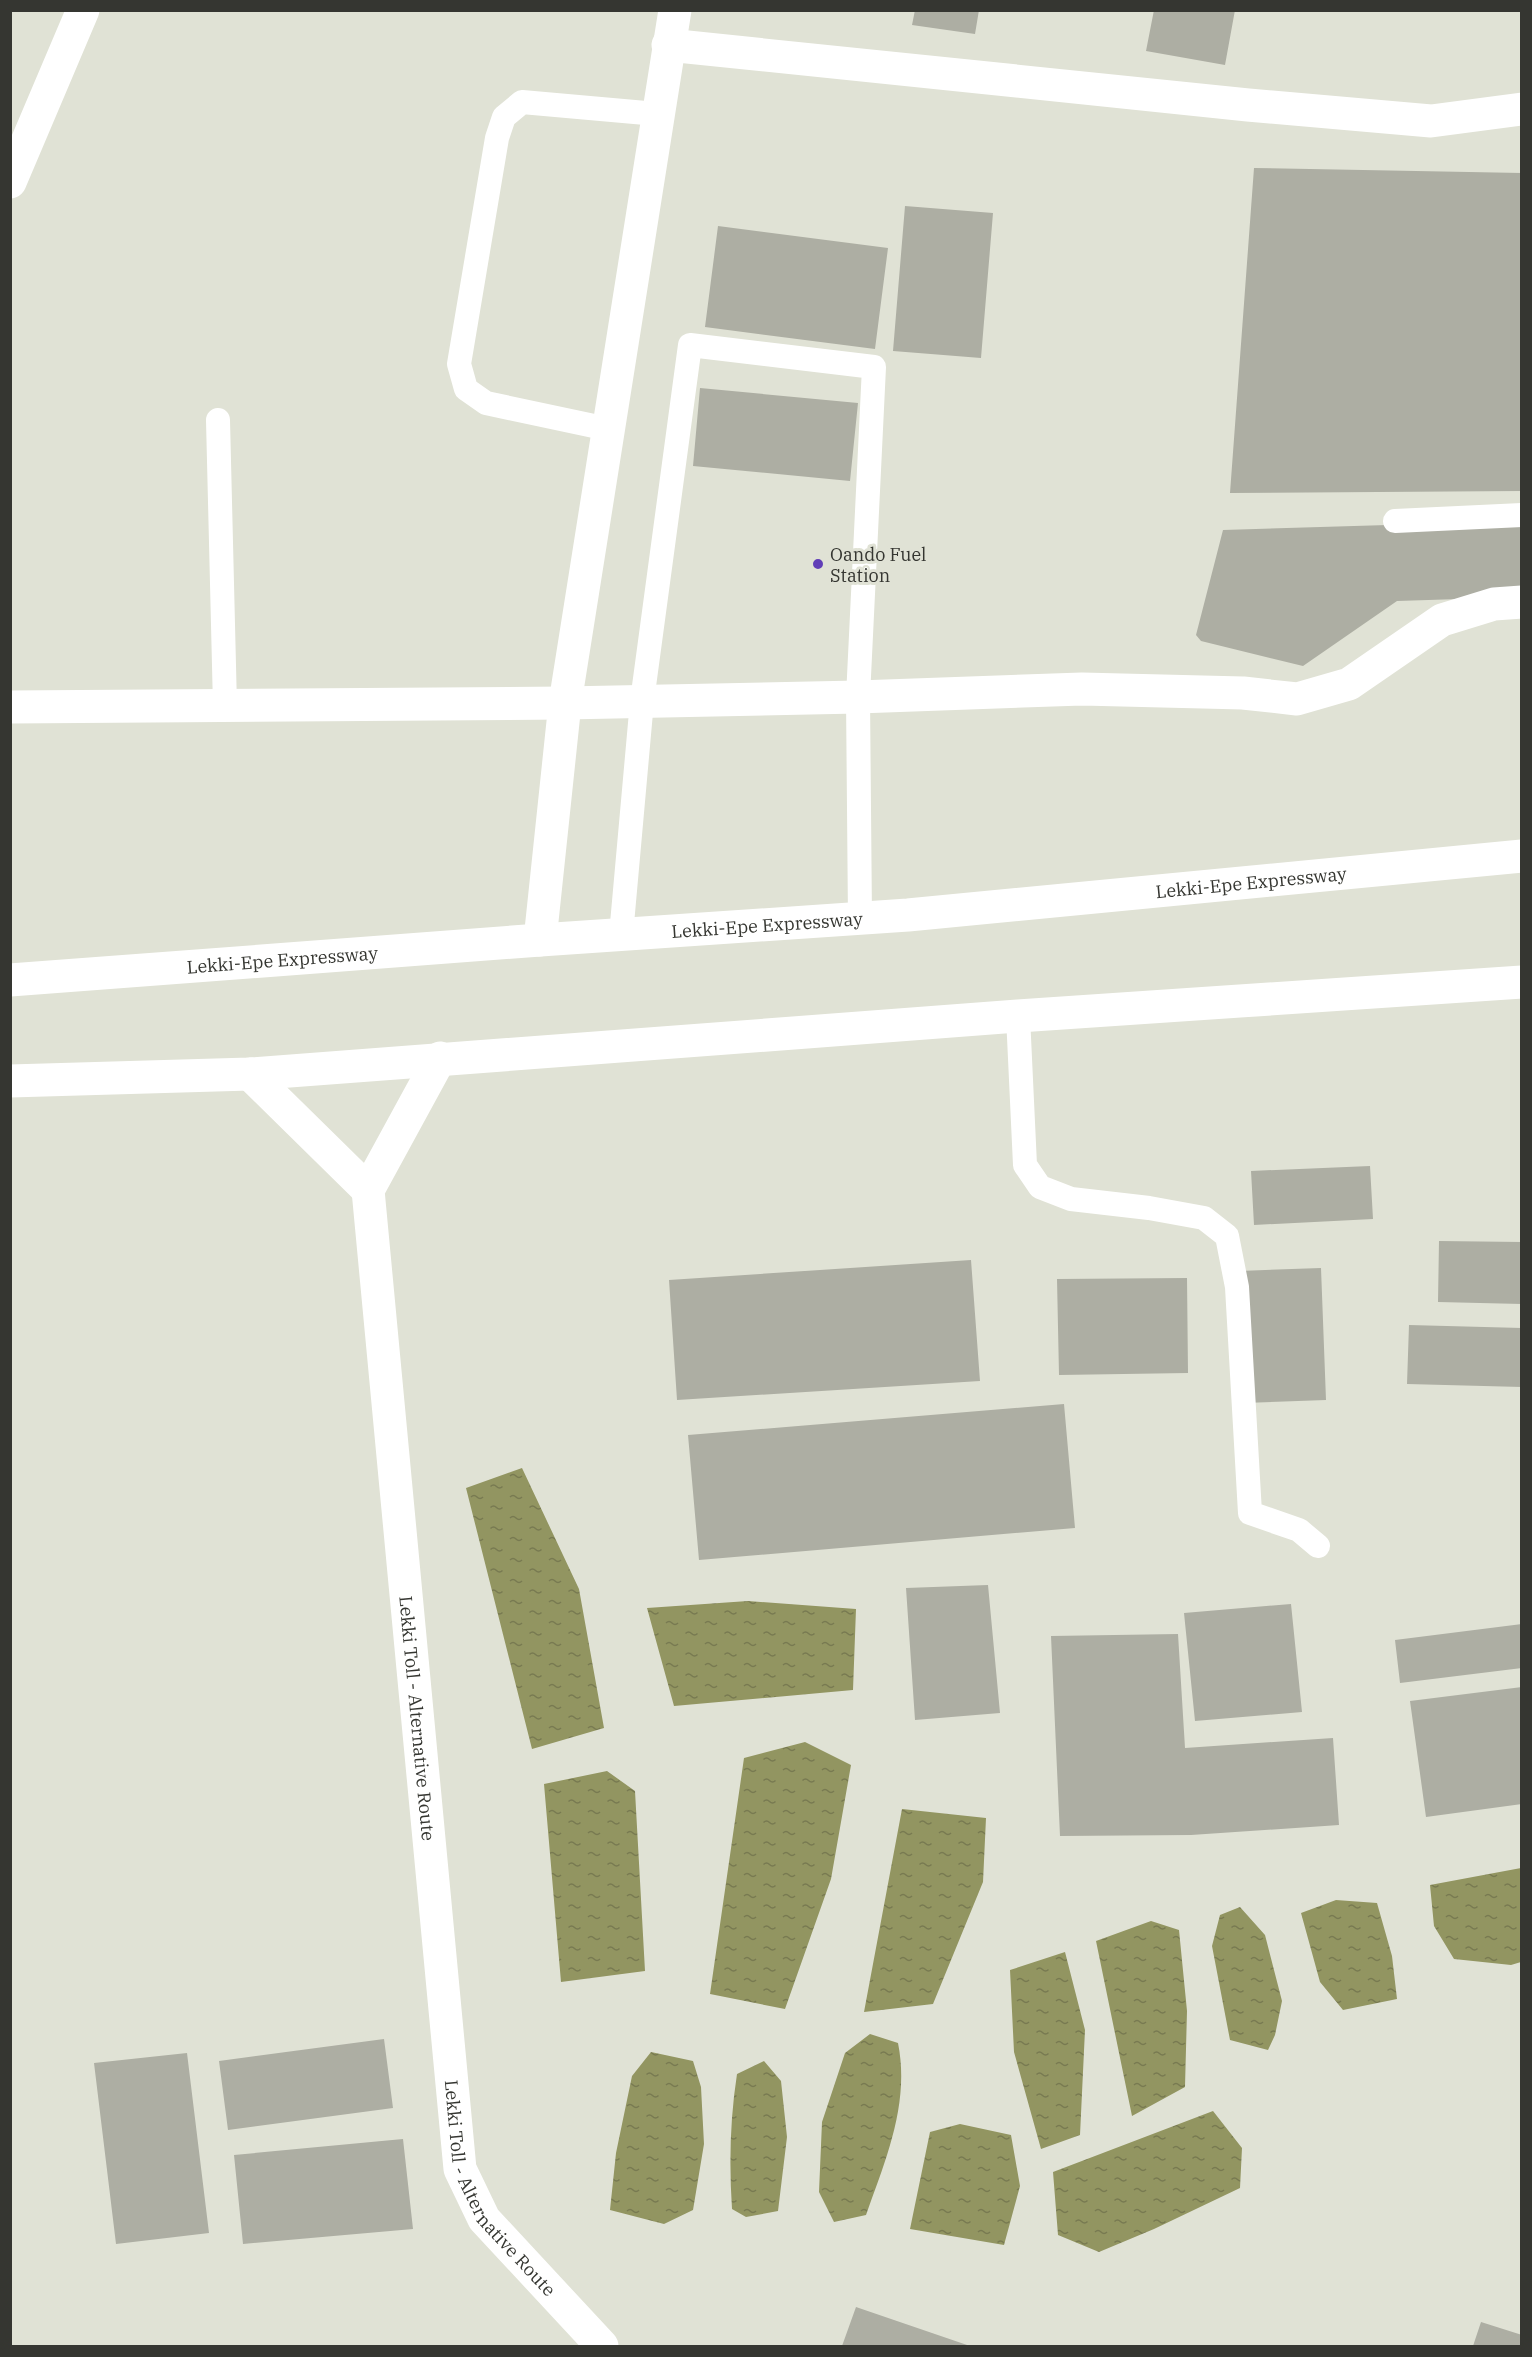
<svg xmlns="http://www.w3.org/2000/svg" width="1532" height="2357" font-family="'IBM Plex Serif',serif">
<defs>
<pattern id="water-ripples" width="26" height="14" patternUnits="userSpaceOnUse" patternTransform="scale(1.5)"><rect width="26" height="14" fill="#929561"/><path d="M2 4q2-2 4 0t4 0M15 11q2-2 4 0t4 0" fill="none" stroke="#787a51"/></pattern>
</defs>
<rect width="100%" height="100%" fill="#e0e2d5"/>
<path fill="url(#water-ripples)" d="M522 1468 579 1589 604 1728 532 1749 466 1488Z
M748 1601 856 1609 853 1690 674 1706 647 1608Z
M805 1742 851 1765 831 1879 785 2009 710 1994 744 1758Z
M607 1771 635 1791 645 1971 561 1982 544 1784Z
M902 1809 986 1818 983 1882 933 2004 864 2012Z
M1521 1868V1962L1511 1965 1454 1959 1434 1926 1430 1885Z
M1336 1900 1377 1903 1392 1956 1397 1999 1343 2010 1320 1982 1301 1913Z
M1240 1907 1265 1935 1282 2001 1275 2035 1268 2050 1230 2040 1212 1946 1220 1915Z
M1151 1921 1179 1930 1187 2011 1185 2087 1132 2116 1096 1941Z
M1065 1952 1085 2030 1080 2135 1041 2149 1014 2052 1010 1970Z
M870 2034 898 2043C910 2103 886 2159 866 2215L834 2222 819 2192 822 2122 845 2053Z
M651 2052 693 2061 701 2087 704 2144 693 2210 664 2224 610 2210 616 2153 632 2076Z
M764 2061 781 2081 787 2137 778 2211 746 2217 732 2209C729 2164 730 2119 737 2074Z
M1213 2111 1242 2148 1240 2188 1154 2229 1099 2252 1058 2235 1053 2172Z
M960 2124 1011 2135 1020 2186 1004 2245 910 2229 930 2132Z"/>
<path fill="#adaea3" d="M915 10H979L975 34 912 25Z
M1154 10H1235L1225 65 1146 51Z
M1254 168 1522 173V491L1230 493Z
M905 206 993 213 981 358 893 351Z
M718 226 888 248 875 349 705 327Z
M700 388 858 403 850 481 693 466Z
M1522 521V597L1397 601 1303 666 1201 641 1196 635 1223 530Z
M1370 1166 1373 1219 1254 1225 1251 1171Z
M1439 1241 1522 1242V1304L1438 1302Z
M971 1260 980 1381 677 1400 669 1280Z
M1321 1268 1326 1400 1244 1403 1239 1271Z
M1187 1278 1188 1373 1059 1375 1057 1279Z
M1409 1325 1522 1328V1387L1407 1384Z
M1064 1404 1075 1528 699 1560 688 1435Z
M988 1585 1000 1713 915 1720 906 1588Z
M1291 1604 1302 1712 1195 1721 1184 1613Z
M1522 1624V1668L1400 1683 1395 1640Z
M1178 1634 1185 1748 1333 1738 1339 1825 1191 1835 1060 1836 1051 1636Z
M1522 1687V1804L1426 1817 1410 1701Z
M384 2039 393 2108 228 2130 219 2061Z
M187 2053 209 2233 116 2244 94 2063Z
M403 2139 413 2229 243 2244 234 2155Z
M856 2307 970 2346H842Z
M1481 2322 1522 2335V2346H1473Z"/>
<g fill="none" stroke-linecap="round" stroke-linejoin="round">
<path stroke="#fff" stroke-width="24" d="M218 420 225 706
M608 429 486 403 466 389 459 364 497 138 504 117 522 102 657 114
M1395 521 1522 515
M621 935 642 701 690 345 874 367 858 697 860 919
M1018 1016 1025 1165 1040 1187 1071 1199 1149 1208 1204 1218 1227 1236 1237 1287 1250 1513 1299 1530 1318 1546"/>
<g stroke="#fff" stroke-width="33">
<path d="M668 45 1248 105 1431 121 1522 109"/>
<path d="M10 182 83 10"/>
<path d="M10 707 565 703"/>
<path d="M540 940 565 703 675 10"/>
<path id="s1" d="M440 1058 368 1190 460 2169 484 2219 602 2346"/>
<path d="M250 1074 368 1190"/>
</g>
<path stroke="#fff" stroke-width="33" d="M565 703 858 697 1082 689 1243 693 1297 699 1349 684 1442 620 1494 604 1522 602"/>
<g stroke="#fff" stroke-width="33">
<path id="s2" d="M10 980 540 940 908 915 1522 856"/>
<path d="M10 1081 250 1074 1018 1016 1522 982"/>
</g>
</g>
<circle fill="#613eb7" stroke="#e0e2d5" stroke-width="2" cx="818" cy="564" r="6"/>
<g text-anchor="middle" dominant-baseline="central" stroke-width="6" stroke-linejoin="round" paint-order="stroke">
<g font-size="18" fill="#353631" stroke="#e0e2d5" text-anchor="start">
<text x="830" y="554">Oando Fuel<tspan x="830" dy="21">Station</tspan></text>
</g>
<g font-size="18" fill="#353631" stroke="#e0e2d5">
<text stroke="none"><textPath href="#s2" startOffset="1245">Lekki-Epe Expressway</textPath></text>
<text stroke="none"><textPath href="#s2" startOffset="759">Lekki-Epe Expressway</textPath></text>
<text stroke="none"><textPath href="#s2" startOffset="273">Lekki-Epe Expressway</textPath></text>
<text stroke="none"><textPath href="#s1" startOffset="681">Lekki Toll - Alternative Route</textPath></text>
<text stroke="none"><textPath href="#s1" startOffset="1167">Lekki Toll - Alternative Route</textPath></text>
</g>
</g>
<rect width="1532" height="2357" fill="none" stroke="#353631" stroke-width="24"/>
</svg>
